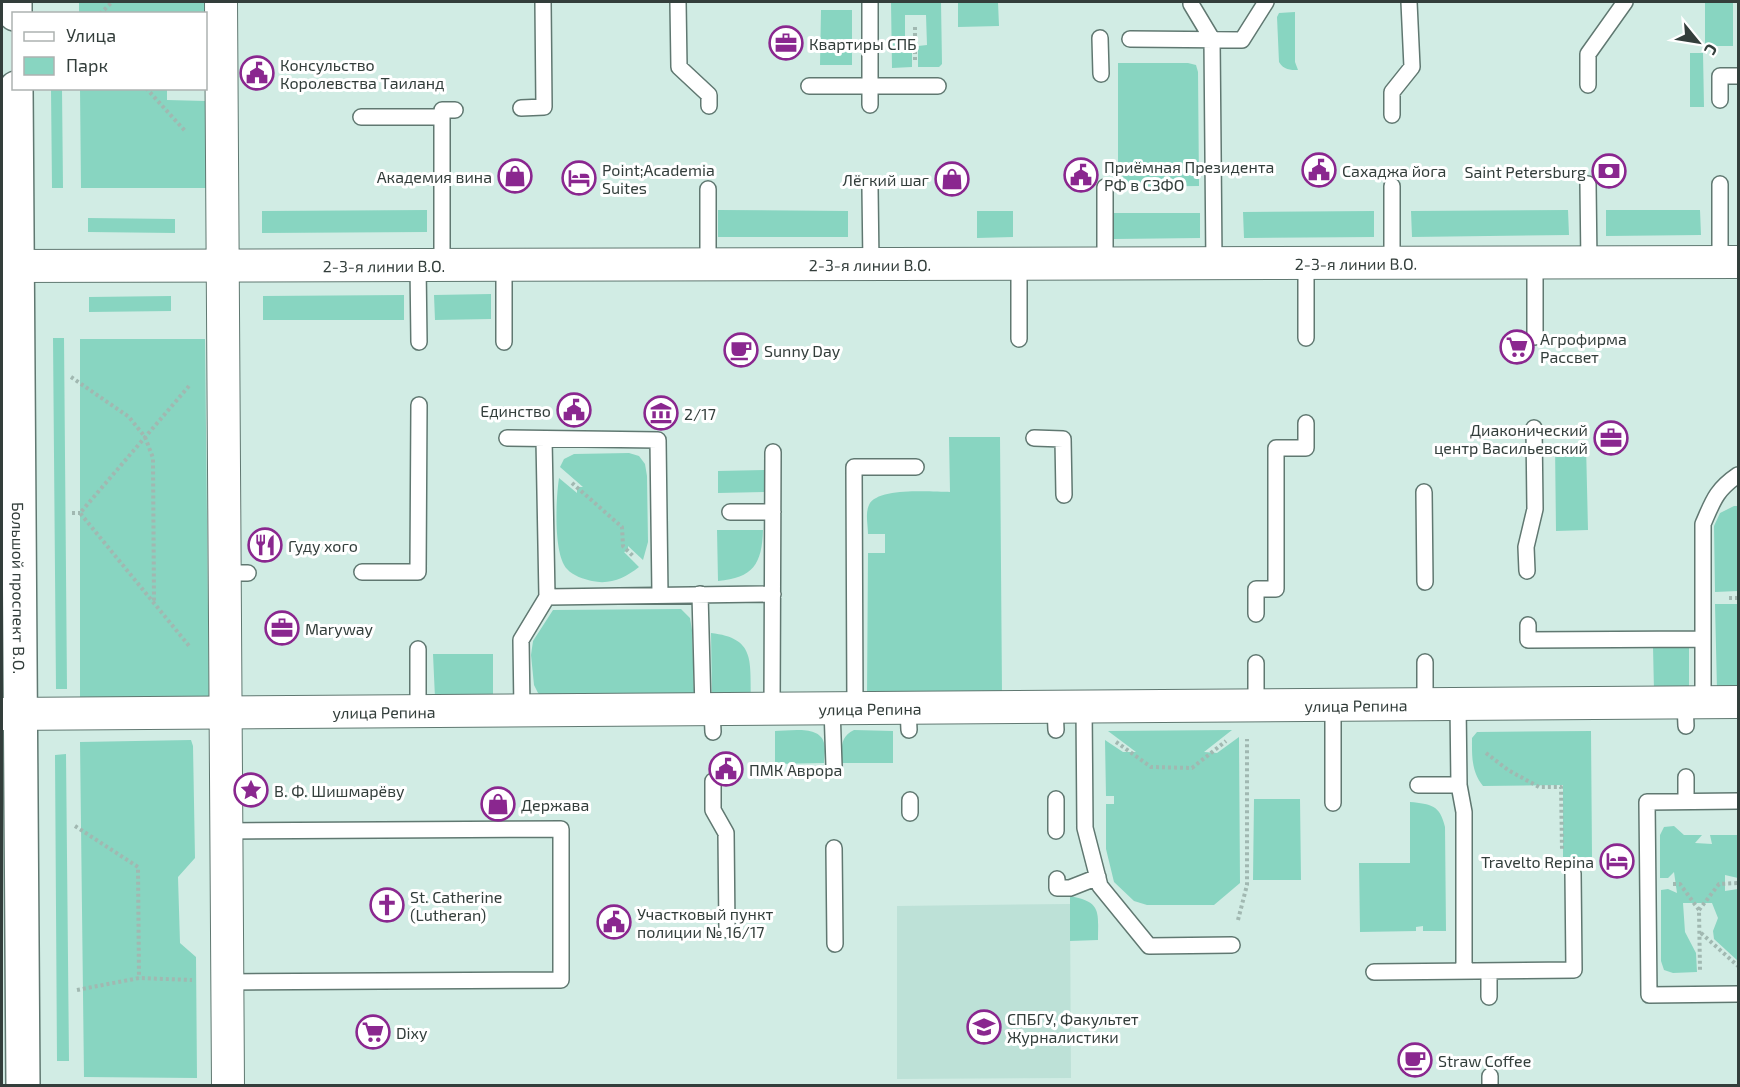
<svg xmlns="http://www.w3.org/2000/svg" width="1740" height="1087" font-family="'Exo 2',sans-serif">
<rect width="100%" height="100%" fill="#d1ece4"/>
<path fill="#bde1d7" d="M1070 904 1071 1078 897 1079V906Z"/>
<path fill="#88d5c1" d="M79 2H205L206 14 79 13Z
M891 2H941L942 64 939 67H918V46L927 45 926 15H905V46H912V67L892 68Z
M958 2H998L999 26 958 27Z
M1705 2H1733V46H1705Z
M821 10H852V65H820Z
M1295 12V62L1298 70C1290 70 1284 70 1279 62L1277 17 1279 13Z
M1690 53H1703L1704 107H1690Z
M1118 63H1188L1196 65 1198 72 1199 186 1118 187Z
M51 89H62L63 188H52Z
M80 89H167V100L206 101 207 188H81Z
M427 210V232L262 233V211Z
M718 210 848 211V237H718Z
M1568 210 1569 235 1412 237 1411 211Z
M1606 210H1700L1701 235 1606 236Z
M977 211H1013V237L977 238Z
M1374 211V237L1244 238 1243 212Z
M1114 213H1200V238L1114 239Z
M88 218 175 219V233L88 232Z
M491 294V319L435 320 434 295Z
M404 295V320H263V296Z
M171 296V311L89 312V297Z
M53 338H64L67 689H56Z
M80 339H205L209 700 80 702Z
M949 437H1000L1002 695 867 697 868 553H885V534H868C868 525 865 513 869 505 877 487 932 492 950 492Z
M1586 444 1588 530 1556 531 1555 445Z
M629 453 639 456 645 464 647 476 648 542 643 560 628 546V551L624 552 639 567C625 578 610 585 592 581 584 579 573 576 567 569 553 554 556 498 559 478L577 493V487H583L560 467 564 459 574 454Z
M764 470V492L718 493V471Z
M1734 506H1738V591L1715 592 1714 526 1720 513Z
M717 530H763C762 564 753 578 718 581Z
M1715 604H1738V690H1717Z
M681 609 690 618 692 630 694 696 545 697 538 693 534 685 531 655 533 641 553 610Z
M711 633C755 638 750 660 751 696H712Z
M1653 647H1689V691H1654Z
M433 654H493V698H435Z
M854 730 893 731V763H842C842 749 839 737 854 730Z
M1232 730 1204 752 1217 753 1239 737 1240 883 1214 905H1147L1134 901 1114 882 1106 849V804H1114V796H1106L1105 740 1123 752H1136L1108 731Z
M775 731C789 731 820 725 824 743 826 749 824 757 824 763L775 764Z
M1591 731 1592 857H1563V785L1483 786C1471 771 1472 755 1472 738L1477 732Z
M191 740 193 746 195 858 178 877 180 943 196 957 197 1078 84 1077 80 742Z
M66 754 69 1061H57L55 755Z
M1254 799H1300L1301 880H1253Z
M1410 802C1431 804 1440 805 1445 827L1446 931H1423V926L1416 927V931L1360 932 1359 863H1410Z
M1674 826 1684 835H1702L1695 843 1712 844 1710 835H1738V878L1725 875V891L1738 889V961L1714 939 1713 931 1718 918 1712 903H1683L1685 932 1696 953 1697 972 1673 973 1664 970 1661 961V890L1668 889 1677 893 1674 872 1668 878H1660V835L1664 827Z
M1070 896C1102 902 1098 912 1098 940L1070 941Z"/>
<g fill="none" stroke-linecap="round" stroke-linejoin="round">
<defs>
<path id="lane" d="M678 2 679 67 709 95V106
M870 2V105
M1191 4 1212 39 1214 263
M1100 38 1101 74
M1130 39 1242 40 1266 2
M1588 85V54L1625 2
M809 86H938
M1720 100V76H1738
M521 108 544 107 543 2
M1392 115V92L1412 67 1409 2
M361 117H442
M1588 184 1589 263
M1720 184V262
M1392 186V263
M1105 187V264
M870 188 871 264
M708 189V265
M1535 263V337
M1019 264V339
M418 265 419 342
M442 265V110H455
M1306 338V263
M504 342V265
M507 438 658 440 660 595
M1034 438 1063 439 1064 495
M544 439 547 597
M1424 492 1425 582
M730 512H773
M1527 571 1526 547 1535 509 1534 428
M362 572H418L419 405
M224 573H248
M700 594 703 710
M1256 614V589H1276V448H1306V423
M1528 625V640L1703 639
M418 649V711
M1425 662V704
M1256 663V705
M1703 702V524C1713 501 1716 490 1738 475
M1685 703 1686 726
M1458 704 1459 785 1464 812V971
M1333 705V803
M1084 706 1085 828 1100 886 1149 946 1232 945
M908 707 909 730
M1055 707 1056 730
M832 708 834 766
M855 708 854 467H916
M712 709 713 732
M772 709 773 452
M522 710 521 640 547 597 773 594
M1686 777V802
M713 781V810L726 833 727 930
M1418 785H1459
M1056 799V831
M910 800V813
M1738 801 1647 802 1649 995 1738 994
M226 831 561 829V980L227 982
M834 848 835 944
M1057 879V888H1070L1098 877
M1489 971V997
M1374 972 1574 970 1573 873
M1490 1076V1086"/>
<g id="street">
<path d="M221 2 228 1086"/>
<path id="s1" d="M2 266 1738 262"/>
<path id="s2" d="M2 714 1738 702"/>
</g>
<g id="secondary">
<path d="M15 2V14"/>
<path id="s3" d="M16 88 23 1086"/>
</g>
</defs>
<use href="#lane" stroke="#607871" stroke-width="18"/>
<use href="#street" stroke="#607871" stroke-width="34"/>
<use href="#secondary" stroke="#607871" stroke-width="36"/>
<path stroke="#a1b8b1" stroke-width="4" stroke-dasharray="3 3" stroke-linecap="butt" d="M100 14 112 2
M915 27V62
M146 88 186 132
M71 377 129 417 145 437 153 458 154 603
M189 386 80 513 190 647
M572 483 622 527 623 546 633 556
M72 513H80
M1729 598H1738
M1116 742 1151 767 1192 768 1226 741
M1486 753 1508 770 1539 787H1561L1562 850
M75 826 138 867 139 978
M1673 884H1680L1699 910 1700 970
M1699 910 1719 884 1738 883
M1238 920 1247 885V739
M1701 933 1738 966
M77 990 139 978 192 980"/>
<use href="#lane" stroke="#fff" stroke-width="15"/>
<use href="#street" stroke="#fff" stroke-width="32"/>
<use href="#secondary" stroke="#fff" stroke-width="33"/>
</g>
<defs>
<symbol id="office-ring" viewBox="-11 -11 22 22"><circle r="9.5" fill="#fff" stroke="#8a278f" stroke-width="1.5"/><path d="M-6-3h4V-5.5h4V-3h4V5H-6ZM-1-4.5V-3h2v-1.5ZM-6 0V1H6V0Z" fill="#8a278f"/></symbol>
<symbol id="civic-ring" viewBox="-11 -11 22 22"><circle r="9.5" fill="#fff" stroke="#8a278f" stroke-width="1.5"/><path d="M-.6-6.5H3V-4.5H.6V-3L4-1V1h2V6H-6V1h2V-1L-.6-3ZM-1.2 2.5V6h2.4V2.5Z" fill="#8a278f"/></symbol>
<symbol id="bank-ring" viewBox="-11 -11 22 22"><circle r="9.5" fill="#fff" stroke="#8a278f" stroke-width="1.5"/><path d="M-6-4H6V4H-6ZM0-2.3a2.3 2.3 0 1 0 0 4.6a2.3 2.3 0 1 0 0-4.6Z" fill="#8a278f"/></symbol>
<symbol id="shop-ring" viewBox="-11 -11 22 22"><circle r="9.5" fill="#fff" stroke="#8a278f" stroke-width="1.5"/><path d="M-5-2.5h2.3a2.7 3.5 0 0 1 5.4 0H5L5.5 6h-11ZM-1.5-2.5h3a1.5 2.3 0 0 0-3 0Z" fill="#8a278f"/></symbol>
<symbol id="hotel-ring" viewBox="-11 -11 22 22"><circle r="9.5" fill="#fff" stroke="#8a278f" stroke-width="1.5"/><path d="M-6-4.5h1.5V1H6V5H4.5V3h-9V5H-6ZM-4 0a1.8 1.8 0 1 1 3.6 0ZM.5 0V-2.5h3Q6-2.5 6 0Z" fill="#8a278f"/></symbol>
<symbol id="supermarket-ring" viewBox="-11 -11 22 22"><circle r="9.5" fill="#fff" stroke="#8a278f" stroke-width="1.5"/><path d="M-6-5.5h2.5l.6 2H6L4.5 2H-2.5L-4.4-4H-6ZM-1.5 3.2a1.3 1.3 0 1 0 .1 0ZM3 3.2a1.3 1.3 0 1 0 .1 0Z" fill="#8a278f"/></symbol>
<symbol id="cafe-ring" viewBox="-11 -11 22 22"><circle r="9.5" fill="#fff" stroke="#8a278f" stroke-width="1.5"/><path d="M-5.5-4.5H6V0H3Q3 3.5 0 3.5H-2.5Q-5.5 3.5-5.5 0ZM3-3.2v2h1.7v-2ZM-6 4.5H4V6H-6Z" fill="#8a278f"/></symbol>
<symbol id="museum-ring" viewBox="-11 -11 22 22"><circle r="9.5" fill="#fff" stroke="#8a278f" stroke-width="1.5"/><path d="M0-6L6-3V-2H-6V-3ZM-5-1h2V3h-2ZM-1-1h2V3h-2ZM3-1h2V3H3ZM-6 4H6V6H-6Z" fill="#8a278f"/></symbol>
<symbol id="restaurant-ring" viewBox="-11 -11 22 22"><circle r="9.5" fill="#fff" stroke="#8a278f" stroke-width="1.5"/><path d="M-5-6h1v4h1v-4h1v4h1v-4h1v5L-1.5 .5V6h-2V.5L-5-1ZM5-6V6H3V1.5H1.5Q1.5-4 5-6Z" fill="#8a278f"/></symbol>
<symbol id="sight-ring" viewBox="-11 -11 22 22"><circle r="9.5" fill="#fff" stroke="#8a278f" stroke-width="1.5"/><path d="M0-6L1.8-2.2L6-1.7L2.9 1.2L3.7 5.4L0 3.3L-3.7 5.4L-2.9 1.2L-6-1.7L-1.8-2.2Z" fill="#8a278f"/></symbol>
<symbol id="church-ring" viewBox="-11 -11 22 22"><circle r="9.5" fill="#fff" stroke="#8a278f" stroke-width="1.5"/><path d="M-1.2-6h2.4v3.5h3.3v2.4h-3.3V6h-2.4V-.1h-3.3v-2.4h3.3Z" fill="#8a278f"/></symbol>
<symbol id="university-ring" viewBox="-11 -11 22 22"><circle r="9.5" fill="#fff" stroke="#8a278f" stroke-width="1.5"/><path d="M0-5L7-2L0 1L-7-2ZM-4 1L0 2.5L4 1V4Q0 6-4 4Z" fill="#8a278f"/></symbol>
</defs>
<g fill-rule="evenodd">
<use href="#office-ring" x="767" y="24" width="38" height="38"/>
<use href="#civic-ring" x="238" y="54" width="38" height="38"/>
<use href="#civic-ring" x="1300" y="151" width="38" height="38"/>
<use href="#bank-ring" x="1590" y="152" width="38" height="38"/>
<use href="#civic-ring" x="1062" y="156" width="38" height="38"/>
<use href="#shop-ring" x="496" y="157" width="38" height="38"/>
<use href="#hotel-ring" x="560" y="159" width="38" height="38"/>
<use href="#shop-ring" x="933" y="160" width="38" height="38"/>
<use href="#supermarket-ring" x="1498" y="328" width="38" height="38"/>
<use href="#cafe-ring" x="722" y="331" width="38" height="38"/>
<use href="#civic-ring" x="555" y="391" width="38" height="38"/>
<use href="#museum-ring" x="642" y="394" width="38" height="38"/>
<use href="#office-ring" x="1592" y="419" width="38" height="38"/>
<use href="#restaurant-ring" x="246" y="526" width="38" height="38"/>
<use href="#office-ring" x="263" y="609" width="38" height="38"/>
<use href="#civic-ring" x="707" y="750" width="38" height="38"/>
<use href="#sight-ring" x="232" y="771" width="38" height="38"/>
<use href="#shop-ring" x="479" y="785" width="38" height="38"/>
<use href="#hotel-ring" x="1598" y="842" width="38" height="38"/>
<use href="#church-ring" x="368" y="886" width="38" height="38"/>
<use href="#civic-ring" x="595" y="903" width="38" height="38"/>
<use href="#university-ring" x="965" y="1008" width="38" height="38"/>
<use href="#supermarket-ring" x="354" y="1013" width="38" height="38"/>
<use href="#cafe-ring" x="1396" y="1041" width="38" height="38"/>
</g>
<g text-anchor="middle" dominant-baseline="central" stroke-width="6" stroke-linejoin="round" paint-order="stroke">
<g font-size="16" fill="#333e3b" stroke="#fff" text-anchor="start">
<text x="809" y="43">Квартиры СПБ</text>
<text x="280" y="64">Консульство<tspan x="280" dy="18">Королевства Таиланд</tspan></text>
<text x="1104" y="166">Приёмная Президента<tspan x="1104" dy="18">РФ в СЗФО</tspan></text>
<text x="602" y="169">Point;Academia<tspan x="602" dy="18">Suites</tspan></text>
<text x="1342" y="170">Сахаджа йога</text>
<text x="1586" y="171" text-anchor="end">Saint Petersburg</text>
<text x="492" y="176" text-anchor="end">Академия вина</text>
<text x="929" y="179" text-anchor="end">Лёгкий шаг</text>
<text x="1540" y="338">Агрофирма<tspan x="1540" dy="18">Рассвет</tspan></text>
<text x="764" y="350">Sunny Day</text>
<text x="551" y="410" text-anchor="end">Единство</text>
<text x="684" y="413">2/17</text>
<text x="1588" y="429" text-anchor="end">Диаконический<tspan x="1588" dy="18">центр Васильевский</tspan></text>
<text x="288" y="545">Гуду хого</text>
<text x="305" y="628">Maryway</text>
<text x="749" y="769">ПМК Аврора</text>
<text x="274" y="790">В. Ф. Шишмарёву</text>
<text x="521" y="804">Держава</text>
<text x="1594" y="861" text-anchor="end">Travelto Repina</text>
<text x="410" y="896">St. Catherine<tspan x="410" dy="18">(Lutheran)</tspan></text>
<text x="637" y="913">Участковый пункт<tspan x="637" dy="18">полиции № 16/17</tspan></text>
<text x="1007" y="1018">СПБГУ, Факультет<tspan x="1007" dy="18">Журналистики</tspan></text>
<text x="396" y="1032">Dixy</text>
<text x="1438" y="1060">Straw Coffee</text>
</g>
<g font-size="16" fill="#333e3b" stroke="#fff">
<text stroke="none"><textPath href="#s1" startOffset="1354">2-3-я линии В.О.</textPath></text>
<text stroke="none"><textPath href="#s1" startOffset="868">2-3-я линии В.О.</textPath></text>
<text stroke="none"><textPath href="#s1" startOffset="382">2-3-я линии В.О.</textPath></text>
<text stroke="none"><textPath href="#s3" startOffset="500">Большой проспект В.О.</textPath></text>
<text stroke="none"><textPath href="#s2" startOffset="1354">улица Репина</textPath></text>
<text stroke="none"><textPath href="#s2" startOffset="868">улица Репина</textPath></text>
<text stroke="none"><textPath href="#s2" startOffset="382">улица Репина</textPath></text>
</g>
</g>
<rect width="1740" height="1087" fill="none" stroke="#333e3b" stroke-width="6"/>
<rect x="12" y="12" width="195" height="78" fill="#ffffff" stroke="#adb2b1" stroke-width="1.5"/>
<rect x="24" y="32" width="30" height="9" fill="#ffffff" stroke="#adb2b1" stroke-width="1.5"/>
<text x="66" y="42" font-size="18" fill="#333e3b">Улица</text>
<rect x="24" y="57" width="30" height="18" fill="#88d5c1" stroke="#adb2b1" stroke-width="1.5"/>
<text x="66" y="72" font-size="18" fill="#333e3b">Парк</text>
<g transform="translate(1698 42) rotate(120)" stroke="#ffffff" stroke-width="4.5" paint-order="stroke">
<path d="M0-4.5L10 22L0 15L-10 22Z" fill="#333e3b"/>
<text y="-9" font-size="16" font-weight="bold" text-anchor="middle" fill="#333e3b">С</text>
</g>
</svg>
